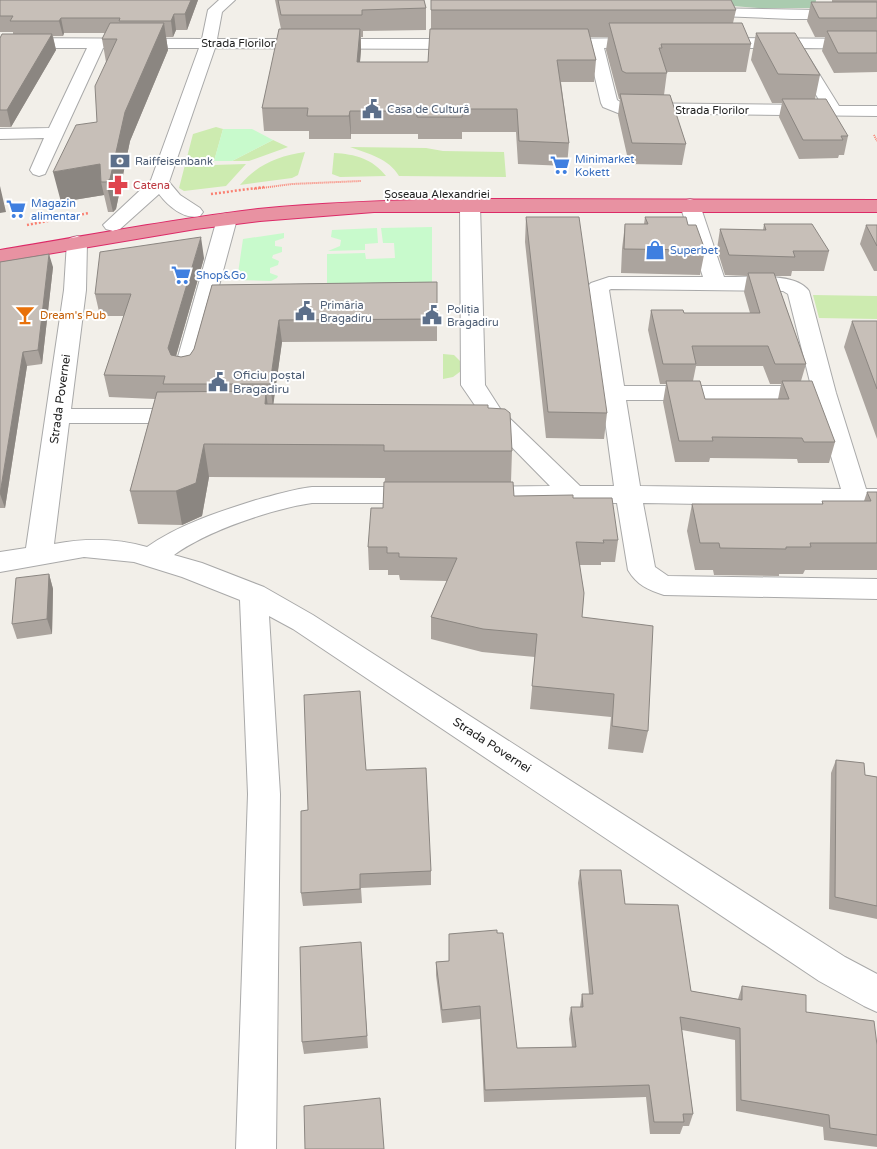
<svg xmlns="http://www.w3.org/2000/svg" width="877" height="1149" font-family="'Varela Round',sans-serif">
<rect width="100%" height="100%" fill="#f2efe9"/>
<path fill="#cdebb0" d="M216 127 223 129 213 165 246 164 226 186 184 191 179 188 193 134Z
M273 140 288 147 249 161H232Z
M350 147 426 148 443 151 504 152 506 177 399 176C388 158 369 154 350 147Z
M305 152 298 175 292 178 240 185C258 164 278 156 305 152Z
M334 153C355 154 373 159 386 176L340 177 332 174Z
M813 295 877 296V319L819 318Z
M443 354 454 355 462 363 461 371 453 377 443 379Z"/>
<path fill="#aacbaf" d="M655 0H816L815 8H758Z"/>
<path fill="#c8facc" d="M223 129H252L273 140 232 161H214Z
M432 227V299L327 301V254L365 253 366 259 395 258 394 243H383L381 228Z
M377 228 378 243 365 244V250L328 251 340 246 341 240 331 237 332 230Z
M284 233V238L275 241V246L282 247V252L273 255 272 258 279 261 278 265 270 268V273L278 276 277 278 271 281 237 280 243 239Z"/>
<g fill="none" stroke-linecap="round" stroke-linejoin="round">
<defs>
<path id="minor" d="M219 0H235L222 12 217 39H466L471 41 474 44 471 47 466 49 215 48 169 182 180 195 200 208 203 212 200 216C184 220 168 206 159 194L120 229 113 231 106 229 103 225 151 180 199 48H103L45 174 39 176 33 174 30 170 44 138 0 139V129L49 128 87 48H0V38L202 39 208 10Z
M699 8 877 11V19H792L694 15 692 12 694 9Z
M643 38 648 40 651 43 648 46 604 48 617 100 622 103 822 105 791 52 795 48H714L709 46 706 43 709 40 714 38 877 39V49L803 48 839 106H877V116L618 113 603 107 601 103 588 48 554 49 549 47 546 44 549 41 554 39Z
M470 199 477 201 480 205 485 385 501 410 580 486H614L587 287 591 283 609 277H703L680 205 683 201 690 199 697 201 700 205 724 277C746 278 795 271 809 291L836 393 866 489H877V507L643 503 655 567 668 576 877 579V599L664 595C648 590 637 585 628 570L617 503H477L468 501 464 495 468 489 477 487 550 486 485 420 461 385 460 205 463 201ZM611 289 783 291 788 294 811 386H624L609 290ZM626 400H814L841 489 640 486Z
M227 213 234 215 237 219 196 371 193 376 185 378 177 376 174 371 217 219 220 215Z
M77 236 84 238 87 242 86 290 71 409H187L195 411 199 416 195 421 187 423H69L54 544C86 538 116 538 147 547 180 524 218 512 256 500 275 495 293 489 312 487H421L430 489 434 495 430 501 421 503H312C272 509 207 531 174 555L202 563 264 587 313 615 845 957 877 974V1012L864 1006 819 981 293 629 269 616 280 794 276 1149H236L248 794 240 600 182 577 134 562 84 557 0 572V552L26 548 64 290 67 242 70 238Z"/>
<path id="highway" d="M470 199 877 200V212H374L260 221 196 229 0 262V250C86 236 172 219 258 209 329 202 399 200 470 199Z"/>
</defs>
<use href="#minor" stroke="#a9a9a9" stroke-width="2"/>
<use href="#highway" stroke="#dc2a67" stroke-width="2"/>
<path stroke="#fa8072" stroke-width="2" stroke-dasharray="1 1" stroke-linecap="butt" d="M874 135 877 141
M254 189 292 184 361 181"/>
<path stroke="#fa8072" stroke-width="2.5" stroke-dasharray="2 2" stroke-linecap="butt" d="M211 194 264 187
M27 225 89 213"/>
<use href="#minor" fill="#fff" fill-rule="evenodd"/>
<use href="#highway" fill="#e892a2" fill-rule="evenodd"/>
</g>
<path fill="#aba49e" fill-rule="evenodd" d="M0 0H198L187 30H176L173 37H166L168 50 130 141 116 209 113 212H108L104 195 61 202 97 122 106 62 102 39 105 33H64L63 36H53L56 50 11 127H0V38L13 34V32H0Z
M275 0H424L426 8V30L363 31V37H361V50L360 62H428L431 29V10H736L733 23 751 44 746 72H667L664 95 686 144 682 165 629 164 618 115 620 99H619L606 50 608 37H590L596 60 594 82H561L569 143 567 166 518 164 516 132H462V139H418V134H351V139H309V131H264L262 108 281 29Z
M832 0H877V72L834 73 822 51 825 37H815L807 21 811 2H832Z
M756 33 820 75 815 99 848 136 844 155H839L838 158 799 159 779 117 782 103H772L751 60Z
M526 217 607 413 604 439 546 438 525 242Z
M645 217 688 225 705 250 700 275 621 273 622 249 625 224H644Z
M764 224 829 251 824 271H792L791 276H775L806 364 801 381 835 442 829 463H798L797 459 710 458 709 462H675L663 402 666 384H660L648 330 651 310 684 313H750L744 292 747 276 725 275 717 249 720 229 763 230ZM696 366H763L770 384H781L778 399H705L693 381Z
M866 225H877V271H874L860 244Z
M204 258 176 356 181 357 190 355 194 349 212 285 437 282V341L282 342 273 404 488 408 512 451 511 482 514 496 573 498 618 540 615 562H601V565H580L582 617 648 731 643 753 608 749 611 717 530 709 535 657 482 652 431 639V617L447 581 400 580 399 575H388V570H369L368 547 383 508 385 478 209 477 202 516 182 525 138 524 130 491 155 399 109 397 104 375 124 316H100L95 294Z
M0 262 53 267 42 364 27 366 5 508H0Z
M852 321H877V439L844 347Z
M867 492H877V570H805L803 574H779V576L714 575 713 570H695L687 531 692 504H822V501H864Z
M49 574 53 589 52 634 17 639 12 624Z
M836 760 865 775 877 777V919L829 909 831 773Z
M366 770 431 871V885L361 888 362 903 303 906 301 893 308 810Z
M580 870 625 904 691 991 738 999 742 986 806 1012 877 1045V1147L824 1140 823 1127 736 1111 735 1040 682 1030 693 1114 689 1126H683L680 1134H650L646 1097 484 1102 480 1019 442 1023 436 975V962L448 961 517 1048 572 1047 569 1019 571 1007H580L582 994H589L578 883Z
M361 942 368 1048 304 1054 302 1042Z"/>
<path fill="#8b8681" d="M191 0H198L187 30 185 14Z
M174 14 176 30 173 37 171 21Z
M61 18 64 33 63 36 59 21Z
M164 23 168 50 130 141 116 209 113 212 106 182 125 112Z
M360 29 361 50 358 84 357 62Z
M52 34 56 50 11 127 7 110Z
M350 111 351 134V139L349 116Z
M100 164 101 182 104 195 61 202 53 172Z
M0 186 6 212 0 213Z
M201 237 204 258 172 370 168 348Z
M49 254 53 267 42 364 38 350Z
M279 320 282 342 273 407 270 384Z
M23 352 27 366 5 508 0 494Z
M266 391 270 424 265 404Z
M204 444 209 477 202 516 182 525 176 491Z
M49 574 53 589 52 634 47 619Z"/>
<path fill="#c7bfb8" stroke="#8b8681" d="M0 0H191L185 14H174L171 21H119L120 18H61L59 21H10L13 16H0Z
M278 0H424L426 8 362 10V15H281Z
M431 0H731L736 10H431Z
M811 2H877V18H819Z
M110 23H164L125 112 110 179 106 182H101L100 164 53 172 76 125 97 122 95 86 117 39H102Z
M609 23H742L751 44H661L662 48H659L667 73H626L622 71Z
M279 29H360L357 62H428L430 29H588L596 60H557L569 143 519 141 517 109H462V117H417V111H350L349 116H307L308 108H262Z
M827 31H877V53H838Z
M756 33H795L820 75 778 74Z
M2 34H52L7 110H0V38Z
M620 94 670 95 686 144 632 143Z
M782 99H826L848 136H841L843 140H803Z
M526 217H579L607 413 548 412Z
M645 217H686L688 225H696L705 250 624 249 625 224H648Z
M764 224H812L829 251H793L795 257 729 255 720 229 766 230Z
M866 225H877V246Z
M201 237 168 348 171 355 181 357 190 355 194 349 212 285 437 282V319L279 320 270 384H163L165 376 104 375 131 294H95L100 252Z
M49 254 38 350 23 352 0 494V262Z
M748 273H774L806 364H775L768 346H692L696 364H663L651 310H683L684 313H760Z
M852 321H877V389Z
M666 381H700L705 399H789L782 381H812L835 442H804L802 438 712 437 713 441H679Z
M266 391 265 404 488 405V408L505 409 510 413 512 451H384V445L204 444 196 483 176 491H130L157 392Z
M384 482H513L514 496 573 495V498H612L618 540H603L604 543 576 542 584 593 582 617 653 626 648 731 612 726 614 694 532 686 537 634 483 629 431 617 457 558 399 557V553H387V547H368L371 508H383Z
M867 492H877V543H810L811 547H786V549L720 548 719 543H700L692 504H823L822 501H871Z
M49 574 47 619 12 624 16 578Z
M360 691 366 770 426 768 431 871 360 874V889L301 893V811L308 810 304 695Z
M836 760 864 763 865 775 877 777V906L835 897Z
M580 870H621L625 904 678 905 691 991 742 1000V986L806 995V1012L874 1021 877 1045V1135L830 1128 829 1115 741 1100 740 1028 680 1017 693 1114H683L684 1122H654L649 1085 485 1090 480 1006 442 1010 436 962 449 961V934L497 930V933H503L517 1048 576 1047 571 1007H583L582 994H593Z
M361 942 367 1036 302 1042 300 947Z
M380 1098 384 1149H305L304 1106Z"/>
<defs>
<symbol id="civic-bare" viewBox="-9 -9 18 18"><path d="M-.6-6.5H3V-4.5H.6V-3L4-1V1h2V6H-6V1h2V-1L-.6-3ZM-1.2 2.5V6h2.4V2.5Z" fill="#5c6f8a" stroke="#fff" stroke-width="2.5" paint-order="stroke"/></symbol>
<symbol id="bank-bare" viewBox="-9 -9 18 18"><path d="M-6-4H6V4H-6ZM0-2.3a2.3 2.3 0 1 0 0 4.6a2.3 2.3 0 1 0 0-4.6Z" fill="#5c6f8a" stroke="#fff" stroke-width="2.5" paint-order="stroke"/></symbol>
<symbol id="supermarket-bare" viewBox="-9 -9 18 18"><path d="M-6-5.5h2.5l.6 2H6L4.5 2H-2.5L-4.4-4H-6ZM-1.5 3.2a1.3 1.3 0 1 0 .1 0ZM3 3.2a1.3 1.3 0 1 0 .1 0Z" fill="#3f7fe0" stroke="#fff" stroke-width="2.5" paint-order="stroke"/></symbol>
<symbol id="pharmacy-bare" viewBox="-9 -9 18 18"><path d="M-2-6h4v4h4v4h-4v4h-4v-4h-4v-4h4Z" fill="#e0444e" stroke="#fff" stroke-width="2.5" paint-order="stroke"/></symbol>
<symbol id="shop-bare" viewBox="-9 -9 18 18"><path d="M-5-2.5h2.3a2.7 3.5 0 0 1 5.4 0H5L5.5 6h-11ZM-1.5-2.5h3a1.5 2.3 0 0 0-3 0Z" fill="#3f7fe0" stroke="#fff" stroke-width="2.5" paint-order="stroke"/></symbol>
<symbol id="bar-bare" viewBox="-9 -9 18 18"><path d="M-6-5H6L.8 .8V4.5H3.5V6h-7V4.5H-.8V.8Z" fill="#e8710a" stroke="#fff" stroke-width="2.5" paint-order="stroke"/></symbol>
</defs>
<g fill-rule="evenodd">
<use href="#civic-bare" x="358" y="95" width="28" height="28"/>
<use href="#bank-bare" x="106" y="147" width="28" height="28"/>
<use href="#supermarket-bare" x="546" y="151" width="28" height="28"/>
<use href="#pharmacy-bare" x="104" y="171" width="28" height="28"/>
<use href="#supermarket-bare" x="2" y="195" width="28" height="28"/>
<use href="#shop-bare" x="641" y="236" width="28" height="28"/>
<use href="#supermarket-bare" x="167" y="261" width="28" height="28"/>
<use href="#civic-bare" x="291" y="297" width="28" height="28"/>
<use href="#bar-bare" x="11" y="301" width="28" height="28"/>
<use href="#civic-bare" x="418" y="301" width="28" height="28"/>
<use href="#civic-bare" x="204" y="368" width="28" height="28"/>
</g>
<g text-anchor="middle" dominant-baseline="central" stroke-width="4" stroke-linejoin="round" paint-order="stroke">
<g font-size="11" fill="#222" stroke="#fff">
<text x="238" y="43">Strada Florilor</text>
<text x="712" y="110">Strada Florilor</text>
<text x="437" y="194">Șoseaua Alexandriei</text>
</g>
<g font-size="11" fill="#4e5e75" stroke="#fff" text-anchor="start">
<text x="387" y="109">Casa de Cultură</text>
<text x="135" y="161">Raiffeisenbank</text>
<text x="320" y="305">Primăria<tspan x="320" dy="13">Bragadiru</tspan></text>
<text x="447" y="309">Poliția<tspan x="447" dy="13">Bragadiru</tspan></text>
</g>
<g font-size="11" fill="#366cbe" stroke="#fff" text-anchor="start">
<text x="575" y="159">Minimarket<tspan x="575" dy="13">Kokett</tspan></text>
<text x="31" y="203">Magazin<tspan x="31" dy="13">alimentar</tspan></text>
<text x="670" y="250">Superbet</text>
<text x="196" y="275">Shop&amp;Go</text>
</g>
<g font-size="11" fill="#be3a42" stroke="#fff" text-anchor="start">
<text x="133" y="185">Catena</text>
</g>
<g font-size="11" fill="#c56008" stroke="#fff" text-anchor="start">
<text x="40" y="315">Dream's Pub</text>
</g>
<g font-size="12" fill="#4e5e75" stroke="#fff" text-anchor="start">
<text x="233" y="375">Oficiu poștal<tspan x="233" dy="14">Bragadiru</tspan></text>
</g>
<g font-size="12" fill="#222" stroke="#fff">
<text transform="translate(60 399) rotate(-82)">Strada Povernei</text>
<text transform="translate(492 745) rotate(33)">Strada Povernei</text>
</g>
</g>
</svg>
